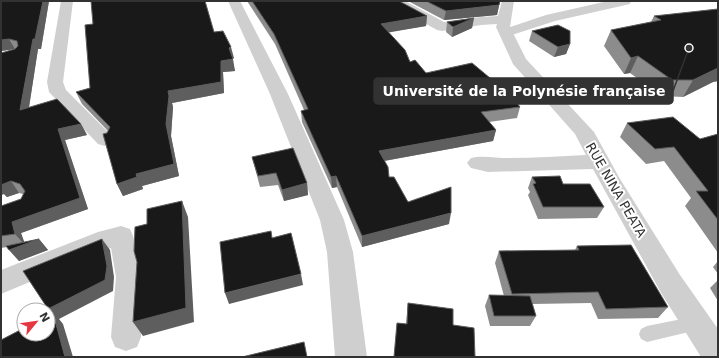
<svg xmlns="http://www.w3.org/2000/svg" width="719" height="358" font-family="'DejaVu Sans',sans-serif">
<rect width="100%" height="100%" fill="#fff"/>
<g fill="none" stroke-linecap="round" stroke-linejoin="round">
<path fill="#cfcfcf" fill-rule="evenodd" d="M697 316 703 318 705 323 703 328 697 330 647 342 641 339 639 334 641 329 647 326Z"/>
<path fill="#cfcfcf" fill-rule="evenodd" d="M61 1H73L63 82 66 90 112 136 115 140 112 144 105 146 98 144 49 92 47 82Z
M228 1H240L288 94 344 220 353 252 367 357H335L327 252 320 220 270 94Z
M389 1H405L444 22 481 17 498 16 502 1H514L510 27 526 59 594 132 620 179 680 275 718 329V357H701L660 291 593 169 488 172 471 168 467 163 471 158C482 155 496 158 508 158 534 158 560 156 586 155L575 134 513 64 496 27 497 24 481 25 442 31 437 30 390 4Z
M121 226 130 229 133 236 144 277 141 337 137 347 126 351 115 347 111 337 116 277 111 248 1 294V270L98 232Z"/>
<path fill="#cfcfcf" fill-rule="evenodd" d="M608 1H631L630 4 555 21 506 37 501 36 499 33 501 30 546 15Z"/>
</g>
<path fill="#8c8c8c" d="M1 1H49L41 49H38L29 107 81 124 87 135 65 140 88 209 21 233 24 242 39 239 48 250 19 261 7 247 1 248V206L21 199 23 194 19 193 7 197 4 194 1 195V53L16 49H15L1 51Z
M247 1H399L427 16 426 26 388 32 410 62 426 73 520 107 517 118 489 122 496 130 493 141 384 161 389 177 408 202 449 224 362 247 337 187 332 188 302 122 301 111 304 110 275 44Z
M408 1H500L497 15 444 20Z
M718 9V81L713 82 683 97 662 96 630 73 624 74 604 46 611 30 651 22 654 16Z
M474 18 472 28 452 37 446 32 447 22Z
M93 24 214 32 234 58 232 59 235 71 223 72 224 93 172 103 173 107 171 136 179 176 142 186 143 189 123 196 117 184 107 133 108 131 82 104 76 92 90 88Z
M532 31 570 44 566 54 554 57 529 41Z
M627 123 700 139 718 134V253L685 206 691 198 664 161 646 164 620 137Z
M252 157 307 183 308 195 284 201 278 185 260 187Z
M532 177 563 184 604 207 597 218 538 219 528 195 530 192 528 188Z
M577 246 668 307 658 318 598 319 591 303 532 304 536 316 530 326H490L485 306 489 295 504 296 495 263 499 251 575 250Z
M718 261V274L713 267Z
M718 280V301L710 288Z
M408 303 453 325 475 357H394L397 323 406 324Z"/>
<path fill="#5e5e5e" d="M43 1H49L41 49H38L27 120 20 110 33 39Z
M500 1 497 15 444 20 446 11Z
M427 16 426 26 380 34 381 24Z
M474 18 472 28 452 37 453 27Z
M9 39 15 49 1 51V40Z
M570 44 566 54 554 57 558 47Z
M231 47 234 58 231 59 229 48Z
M638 56 630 73 624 74 631 58Z
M233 59 235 71 223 72 224 93 172 103 173 107 171 136 179 176 142 186 143 189 123 196 117 184 136 174 166 124 168 91 221 61Z
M718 68V81L713 82 683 97 693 80Z
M81 124 87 135 65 140 88 209 21 233 25 244 39 239 48 250 19 261 9 250 24 244 15 234 12 222 58 129Z
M496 130 493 141 378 162 379 151Z
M336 176 337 187 332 188 331 177Z
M11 181 19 193 7 197 4 194 1 195V184Z
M307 183 308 195 284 201 282 190Z
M182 201 188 217 194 322 143 336 133 322Z
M451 213 449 224 362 247V236Z
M102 239 110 250 114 277 113 291 59 319 63 324 73 357H65L53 315 48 309Z
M301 274 303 285 229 304 225 293Z"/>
<path fill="#191919" stroke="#5e5e5e" d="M1 1H43L35 39H33L20 110 57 99 81 124 58 129 80 198 12 222 15 234 1 236V206L21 199 25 191 20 184 11 181 1 185V53L15 49 18 46 17 41 9 39 1 40Z
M91 1H205L214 32 223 31 231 47 229 48 233 59 221 61V82L168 91 169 96 166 124 174 164 136 174 137 177 117 184 103 134 107 133 110 127 76 92 90 88 85 25 93 24Z
M252 1H399L427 16 381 24 405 50 410 62 415 60 426 73 472 63 502 88H505L520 107 481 112 496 130 379 151 388 167 389 177H394L408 202 451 187V213L362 236 336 176 331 177 301 111 308 109 274 34Z
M426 1H500L499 5 446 11Z
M718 9V68L693 80H672L638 56 631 58 611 30 661 20 654 16Z
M474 18 453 27 447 22Z
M558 25 570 31V44L558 47 532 31Z
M673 117 700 139 718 134V220L696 191H708L674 147 655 149 627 123Z
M293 148 307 183 282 190 276 173 258 176 252 157Z
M560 176 563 184H590L604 207H543L533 184 536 183 532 177Z
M182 201 186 308 133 322 137 262 134 251 135 227 147 224V209Z
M271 231 272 238 291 233 301 274 225 293 220 242Z
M39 239 9 250 6 246Z
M102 239 107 266 105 280 48 309 23 271Z
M631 245 668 307 606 309 598 292 512 294 499 251 579 250 577 246Z
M489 295 530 296 536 316H494Z
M408 303 453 309V325L474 328 475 357H394L397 323 407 324Z
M53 313 65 357H1V340L24 328V334H48V316Z
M304 342 307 357H242Z"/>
<g text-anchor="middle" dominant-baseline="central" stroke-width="4" stroke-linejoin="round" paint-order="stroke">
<g font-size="13" fill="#323232" stroke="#fff">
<text transform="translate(616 190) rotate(60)">RUE NINA PEATA</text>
</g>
</g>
<path fill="none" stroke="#323232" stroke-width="1.5" d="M689 48L673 91"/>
<circle fill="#323232" stroke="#fff" stroke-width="1.5" cx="689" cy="48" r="4"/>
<rect fill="#323232" stroke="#323232" stroke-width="1.5" x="374" y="78" width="299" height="26" rx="4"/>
<g font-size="14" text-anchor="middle" font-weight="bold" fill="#fff">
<text x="524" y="96">Université de la Polynésie française</text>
</g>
<rect width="719" height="358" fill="none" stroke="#323232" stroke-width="4"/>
<g transform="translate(36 322) rotate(61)"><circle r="19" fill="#ffffff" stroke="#adadad"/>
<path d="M0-3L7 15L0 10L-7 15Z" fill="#e63740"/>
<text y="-6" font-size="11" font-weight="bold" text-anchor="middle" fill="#323232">N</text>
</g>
</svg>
